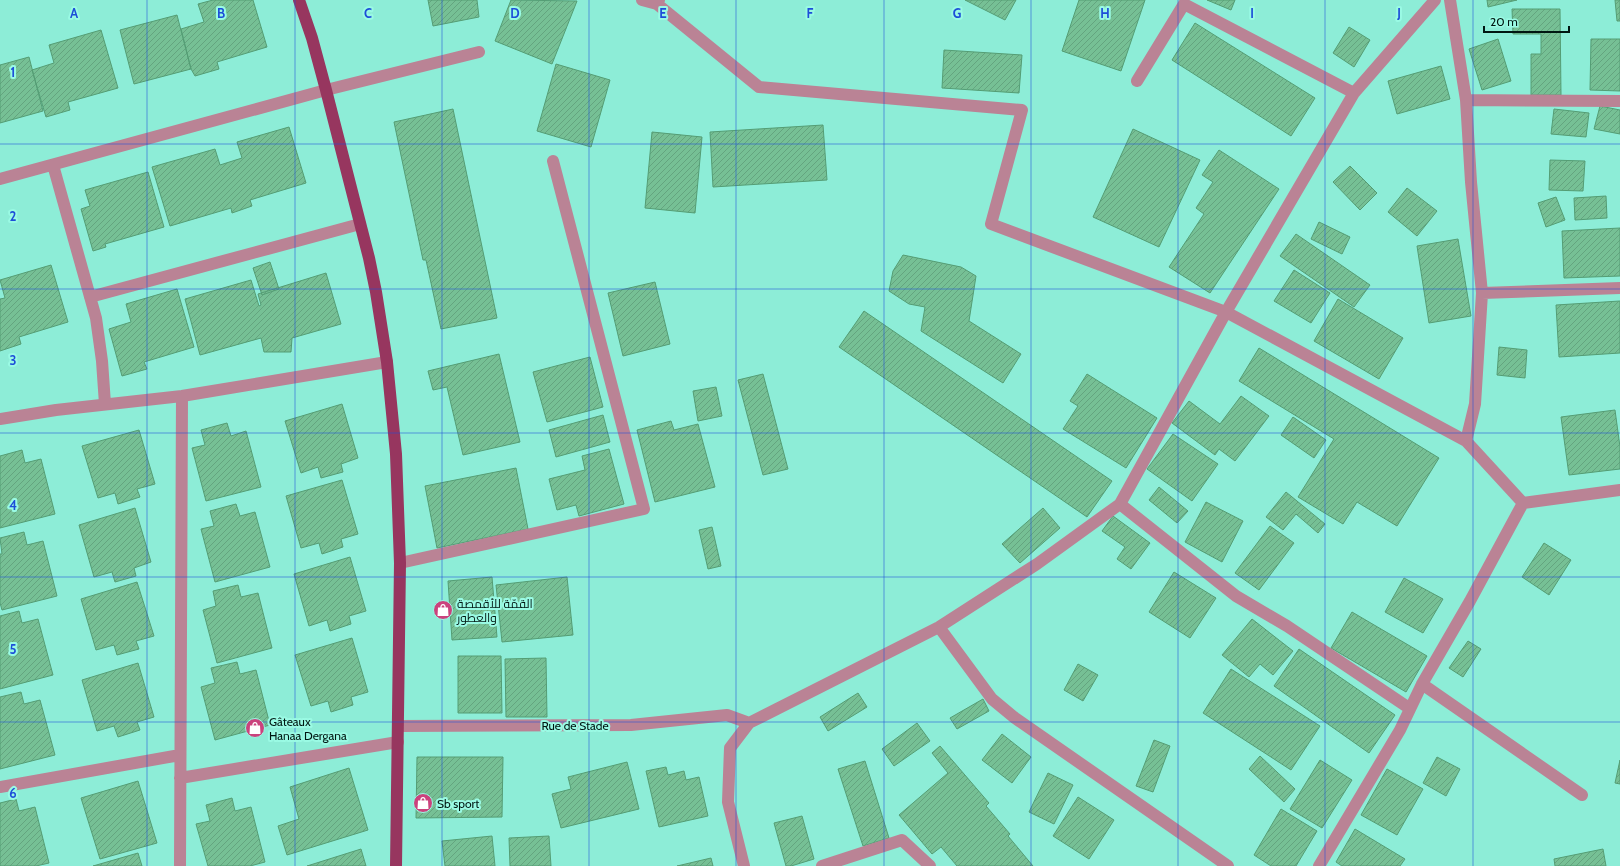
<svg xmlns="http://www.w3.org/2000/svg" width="1620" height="866" font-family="Cabin,Cairo,sans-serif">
<defs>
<pattern id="building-hatch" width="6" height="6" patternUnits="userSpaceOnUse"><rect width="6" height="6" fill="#76c095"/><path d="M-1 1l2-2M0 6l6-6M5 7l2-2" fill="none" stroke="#64a47f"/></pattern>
</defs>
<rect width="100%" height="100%" fill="#8dedd7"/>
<path fill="url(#building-hatch)" stroke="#549d74" d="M213 0H253L267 47 217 62 219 69 195 76 191 69 181 29 204 22 198 4Z
M428 0H477L479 17 433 26Z
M511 0 577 1 552 64 495 41Z
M965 0H1016L1005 20Z
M1079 0H1145L1121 71 1062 51Z
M1207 0H1235L1231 10Z
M1487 0H1517L1488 7Z
M1615 0H1620V21H1617Z
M1512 9H1560L1561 95H1531V54H1541V34H1513Z
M177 15 191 69 134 84 120 30Z
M1195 23 1315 98 1291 136 1172 60Z
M1349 27 1370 40 1354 67 1333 53Z
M101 30 118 88 68 102 70 110 46 117 32 70 54 63 49 45Z
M1498 39 1511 81 1482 90 1469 49Z
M1591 39H1620V91L1590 90Z
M944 50 1022 55 1019 93 942 88Z
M29 57 43 111 0 123V65Z
M556 64 610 80 591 147 537 131Z
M1441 66 1450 99 1397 114 1388 81Z
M1600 106 1620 110V134L1594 129Z
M453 109 497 318 441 329 426 260H423L394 122Z
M1554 109 1589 113 1586 137 1551 134Z
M823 125 827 180 713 187 710 132Z
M289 127 306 183 250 200 252 206 232 213 231 208 170 226 152 167 215 149 220 165 242 158 237 142Z
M1133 129 1200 160 1159 247 1093 217Z
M652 132 702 137 695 213 645 208Z
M1219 150 1279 189 1210 293 1169 267 1204 214 1196 208 1213 182 1202 175Z
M1550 160 1585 161 1583 191 1549 190Z
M1350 166 1377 193 1360 210 1333 182Z
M148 172 164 227 105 244 106 247 93 251 81 209 90 206 85 190Z
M1407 188 1437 211 1417 236 1388 212Z
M1606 196 1607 218 1575 220 1574 198Z
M1556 197 1565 220 1546 227 1538 203Z
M1319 222 1350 237 1342 254 1311 239Z
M1620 228V276L1564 278 1562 231Z
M1296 234 1370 285 1354 307 1280 256Z
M1458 239 1471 316 1429 323 1417 246Z
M903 255 961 267 976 276 969 321 1021 354 1003 383 921 331 925 307 909 304 889 291 893 271Z
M270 262 279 289 262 295 253 268Z
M51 265 68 322 19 337 21 344 0 351V299L5 298 0 280Z
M1294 270 1330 293 1311 323 1274 301Z
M326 273 341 324 292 338 291 352H264L261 338 200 355 185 299 251 280 259 306 261 305 258 294Z
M655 282 670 344 623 356 608 293Z
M177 289 194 347 144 362 147 369 122 376 109 329 131 322 126 304Z
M1338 299 1403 338 1379 379 1314 341Z
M1620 301V353L1559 357 1556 305Z
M864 311 1112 481 1087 517 839 347Z
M1499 347 1527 350 1525 378 1497 375Z
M1259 348 1439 458 1397 526 1357 502 1343 524 1298 497 1334 439 1239 381Z
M499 354 520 442 463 455 447 387 433 390 428 371Z
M590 357 603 407 547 422 533 372Z
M763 374 788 469 763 475 738 380Z
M1087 374 1157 418 1126 468 1063 429 1078 406 1070 401Z
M716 387 722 416 698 421 693 391Z
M1241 396 1269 416 1235 461 1219 449 1215 455 1172 423 1189 401 1220 424Z
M342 404 358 458 341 464 343 472 321 478 318 467 301 473 285 421Z
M1615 410 1620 447V469L1569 475 1561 417Z
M603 415 610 442 556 457 549 430Z
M1293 417 1326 440 1314 458 1281 435Z
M671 421 674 430 698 424 715 487 655 502 637 430Z
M227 423 231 436 246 431 261 487 206 501 192 448 205 445 201 430Z
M139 430 155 484 137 489 140 497 118 504 115 493 98 498 82 446Z
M1173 434 1218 464 1192 501 1147 469Z
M609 449 624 504 579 516 576 505 557 510 549 479 585 470 582 456Z
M22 450 25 463 41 459 55 514 0 528V456Z
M516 468 528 529 437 548 425 486Z
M342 480 358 534 341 539 343 547 322 554 319 543 301 548 286 496Z
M1159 487 1188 511 1177 523 1149 500Z
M1286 492 1325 524 1318 533 1296 514 1283 530 1266 517Z
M1206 502 1243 521 1222 562 1185 542Z
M236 504 240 516 255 512 270 567 215 582 201 529 214 526 210 511Z
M135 508 151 562 134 568 136 576 115 582 112 572 94 577 79 525Z
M1043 508 1060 528 1020 563 1002 544Z
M1113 516 1150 543 1131 569 1117 559 1125 547 1102 531Z
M1270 526 1294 543 1259 590 1235 573Z
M712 527 721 566 708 569 699 530Z
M24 532 27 545 43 541 57 596 2 610 0 603V554H2L0 538Z
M1544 543 1571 560 1549 595 1522 577Z
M350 557 366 611 349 616 351 624 330 631 327 620 309 626 294 574Z
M1174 572 1216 598 1190 638 1149 612Z
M492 577 497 637 452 640 448 581Z
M567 577 573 635 502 642 496 585Z
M1404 578 1443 599 1423 633 1385 612Z
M137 582 154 636 136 641 139 649 117 655 114 645 96 650 81 599Z
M238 585 241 597 258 593 272 648 217 663 203 610 216 606 213 591Z
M19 611 22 623 38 619 53 675 0 689V616Z
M1352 612 1427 656 1406 692 1331 648Z
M1252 619 1293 651 1273 675 1260 664 1249 677 1222 655Z
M352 638 368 692 351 697 353 705 331 712 328 701 311 706 295 655Z
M1468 641 1481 649 1463 677 1449 668Z
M1299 649 1395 715 1369 753 1274 686Z
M458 656H501L502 713H458Z
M546 658 547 717H506L505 659Z
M237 662 240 674 256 670 270 725 215 740 201 687 215 683 211 668Z
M138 663 154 717 137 722 140 730 118 737 114 726 97 731 82 680Z
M1078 664 1098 675 1083 701 1064 690Z
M1231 669 1320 726 1291 770 1203 713Z
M21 692 24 704 40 700 55 755 0 769V697Z
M858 693 867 707 828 731 820 717Z
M983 699 989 711 957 729 950 718Z
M917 723 930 741 894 766 882 749Z
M1002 734 1031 757 1012 783 982 760Z
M1154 740 1170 746 1153 792 1136 786Z
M940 746 989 803 986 806 1010 834 1008 836 1033 866H957L941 847 932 854 899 815 948 773 932 753Z
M1260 756 1295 789 1284 802 1249 769Z
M417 757H503L502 817 416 818Z
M1437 757 1460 769 1446 796 1423 783Z
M1320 760 1352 780 1322 828 1290 809Z
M1620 760V784L1615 783Z
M865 761 889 838 863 846 838 769Z
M627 762 639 809 561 828 552 794 571 789 568 777Z
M666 767 668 775 684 771 686 780 699 777 708 816 659 827 646 771Z
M349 768 368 830 287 855 278 826 299 819 290 787Z
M1387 769 1423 789 1397 835 1361 815Z
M1048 773 1073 785 1054 824 1029 812Z
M138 781 157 843 100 859 81 798Z
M1078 797 1114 820 1089 859 1053 836Z
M232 798 235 811 251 807 265 862 250 866H208L196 824 210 821 206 805Z
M16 799 19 811 35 807 49 863 36 866H0V803Z
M1281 809 1317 831 1296 866H1271L1254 855Z
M802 816 814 859 791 866H786L774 823Z
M1355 829 1405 859 1400 866H1342L1336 862Z
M492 836 495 866H445L442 841Z
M549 836 551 866H510L509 838Z
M361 849 366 866H307Z
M1603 849 1606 866H1555L1554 859Z
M138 853 142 866H93Z
M711 858 713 866H677Z"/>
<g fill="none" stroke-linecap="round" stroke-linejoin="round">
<path stroke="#ba8395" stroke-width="12" d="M642 0 657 4
M659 0 657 4 759 87 1022 110 991 224 1226 312 1120 504 1037 564 939 627 749 723 730 748 728 802 744 866
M1435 0 1354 93 1226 312 1466 441 1523 503
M1450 0 1466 100 1620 101
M1137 81 1184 4 1354 93
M53 165 96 318 102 361 105 404
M0 179 326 90 479 52
M1482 293 1620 288
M90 297 360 224
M0 419 56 410 182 396 387 362
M1466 441 1475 404 1482 293 1471 182 1466 100
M1523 503 1620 490
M1120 504 1236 596 1287 626 1409 708
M400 563 644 509 553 161
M939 627 992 699 1015 718 1228 866
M1422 684 1582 795
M399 726 631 725 727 715 749 723
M180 778 398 742
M0 787 180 755
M180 866 182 396
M822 866 902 840 930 866
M1319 866 1400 730 1422 684 1470 601 1523 503"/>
<path stroke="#97365f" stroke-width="12" d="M299 0 312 38 326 90 369 258 376 292 387 362 396 454 400 563 396 866"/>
</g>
<path fill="none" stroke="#1d4ed8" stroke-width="1" stroke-opacity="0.55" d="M147 0V866M295 0V866M442 0V866M589 0V866M736 0V866M884 0V866M1031 0V866M1178 0V866M1325 0V866M1473 0V866M0 144H1620M0 289H1620M0 433H1620M0 577H1620M0 722H1620"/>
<defs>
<symbol id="shop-disc" viewBox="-11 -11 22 22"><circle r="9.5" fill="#cb427d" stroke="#9afae4"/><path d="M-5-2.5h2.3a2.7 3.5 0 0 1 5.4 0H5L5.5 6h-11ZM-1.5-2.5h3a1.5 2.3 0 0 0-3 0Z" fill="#fff"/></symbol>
</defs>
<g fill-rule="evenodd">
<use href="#shop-disc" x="432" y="599" width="22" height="22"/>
<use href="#shop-disc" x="244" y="717" width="22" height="22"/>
<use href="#shop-disc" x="412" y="792" width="22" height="22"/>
</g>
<g text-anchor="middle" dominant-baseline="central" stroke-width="4" stroke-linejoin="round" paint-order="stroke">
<g font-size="12" fill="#001712" stroke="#9afae4" text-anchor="start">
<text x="457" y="603">القمّة للأقمصة<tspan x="457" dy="14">والعطور</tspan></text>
<text x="269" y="721">Gâteaux<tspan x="269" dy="14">Hanaa Dergana</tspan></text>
<text x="437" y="803">Sb sport</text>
</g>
<g font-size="12" fill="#001712" stroke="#9afae4">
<text x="575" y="725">Rue de Stade</text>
</g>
</g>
<g font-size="13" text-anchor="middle" font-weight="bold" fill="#1d4ed8" stroke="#9afae4" stroke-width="4" stroke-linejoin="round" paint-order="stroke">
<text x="74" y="18">A</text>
<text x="221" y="18">B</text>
<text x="368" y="18">C</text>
<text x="515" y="18">D</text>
<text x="663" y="18">E</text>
<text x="810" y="18">F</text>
<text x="957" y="18">G</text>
<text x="1105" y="18">H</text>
<text x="1252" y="18">I</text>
<text x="1399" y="18">J</text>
<text x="13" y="77">1</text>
<text x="13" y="221">2</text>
<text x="13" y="365">3</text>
<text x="13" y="510">4</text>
<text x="13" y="654">5</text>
<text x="13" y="798">6</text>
</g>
<path d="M1484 26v6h85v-6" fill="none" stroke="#001712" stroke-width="2"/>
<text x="1490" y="26" font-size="12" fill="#001712" stroke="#9afae4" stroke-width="3" paint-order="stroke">20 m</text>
</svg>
